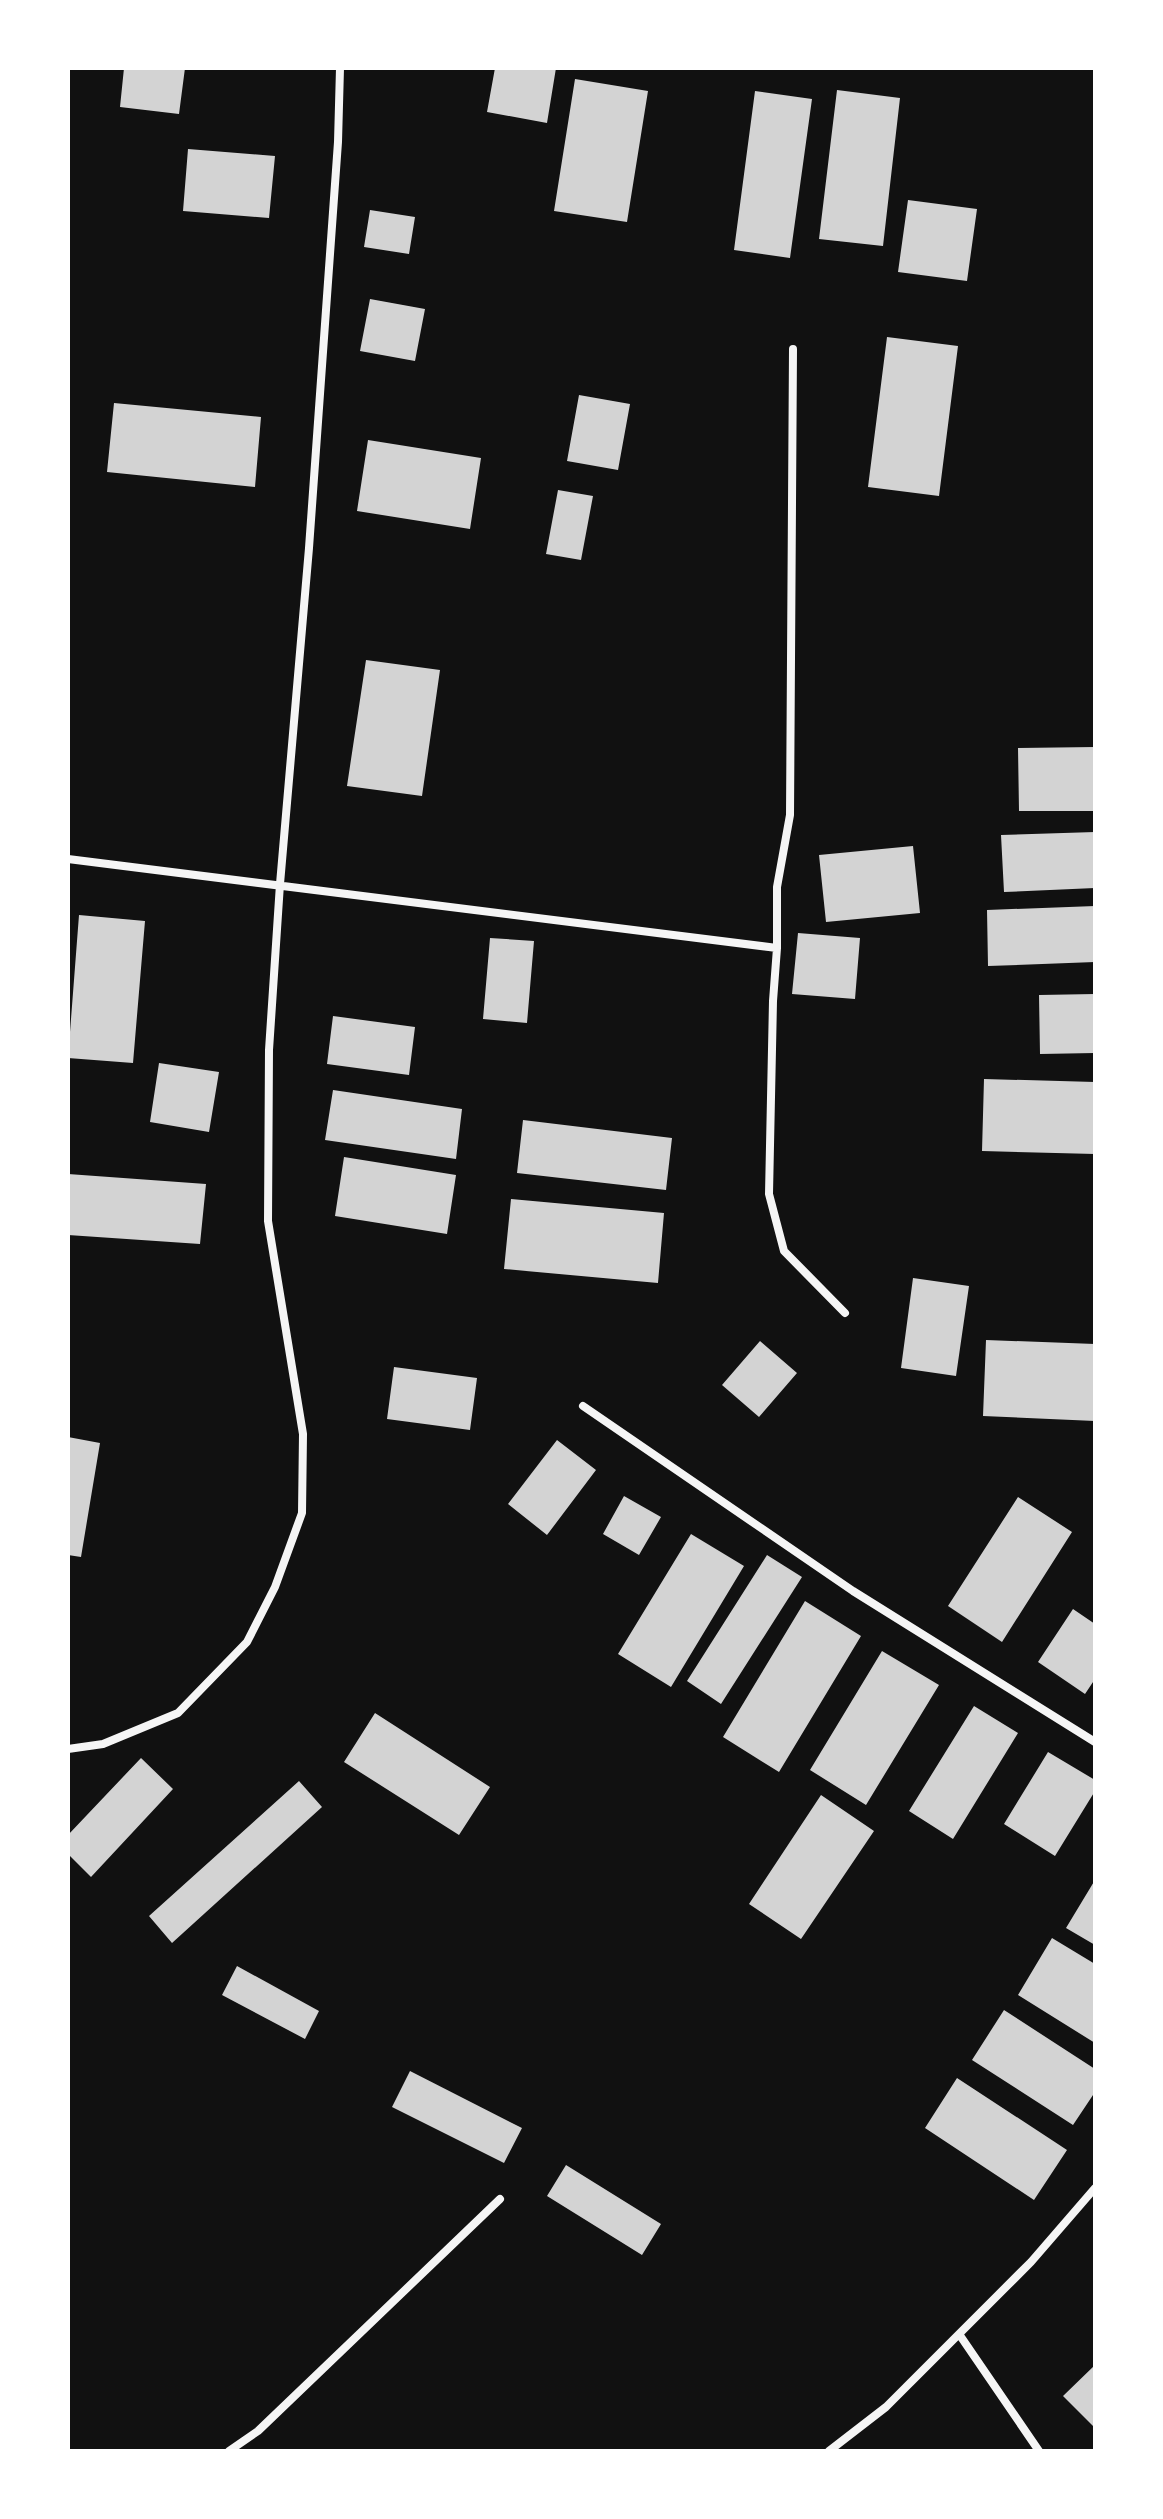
<svg xmlns="http://www.w3.org/2000/svg" width="1163" height="2519" font-family="Roboto,sans-serif">
<rect width="100%" height="100%" fill="#111"/>
<path fill="#d3d3d3" d="M124 68H185L179 114 120 107Z
M495 68H556L547 123 487 112Z
M575 79 648 91 627 222 554 211Z
M837 90 900 98 883 246 819 239Z
M755 91 812 99 790 258 734 250Z
M188 149 275 156 269 218 183 211Z
M908 200 977 209 967 281 898 272Z
M370 210 415 217 409 254 364 247Z
M370 299 425 309 415 361 360 351Z
M887 337 958 346 939 496 868 487Z
M579 395 630 404 618 470 567 461Z
M114 403 261 417 255 487 107 472Z
M368 440 481 458 470 529 357 511Z
M558 490 593 496 581 560 546 554Z
M366 660 440 670 422 796 347 786Z
M1095 747V811H1019L1018 748Z
M1095 832V888L1004 892 1001 835Z
M913 846 920 913 826 922 819 855Z
M1095 906V962L988 966 987 910Z
M79 915 145 921 133 1063 68 1058Z
M798 933 860 938 855 999 792 994Z
M490 938 534 941 527 1023 483 1019Z
M1095 994V1053L1040 1054 1039 995Z
M333 1016 415 1027 409 1075 327 1064Z
M159 1063 219 1072 209 1132 150 1122Z
M984 1079 1095 1082V1154L982 1151Z
M333 1090 462 1109 456 1159 325 1140Z
M523 1120 672 1138 666 1190 517 1173Z
M344 1157 456 1175 447 1234 335 1216Z
M68 1174 206 1184 200 1244 68 1235Z
M511 1199 664 1213 658 1283 504 1269Z
M913 1278 969 1286 956 1376 901 1368Z
M986 1340 1095 1344V1421L983 1416Z
M760 1341 797 1373 759 1417 722 1385Z
M394 1367 477 1378 470 1430 387 1419Z
M68 1437 100 1443 81 1557 68 1555Z
M557 1440 596 1470 547 1535 508 1504Z
M624 1496 661 1517 639 1555 603 1534Z
M1018 1497 1072 1532 1002 1642 948 1606Z
M691 1534 744 1566 671 1687 618 1654Z
M767 1555 802 1577 721 1704 687 1681Z
M805 1601 861 1636 779 1772 723 1737Z
M1073 1609 1095 1624V1679L1085 1694 1038 1662Z
M882 1651 939 1685 866 1805 810 1770Z
M974 1706 1018 1733 953 1839 909 1811Z
M375 1713 490 1787 459 1835 344 1762Z
M1048 1752 1095 1780V1791L1055 1856 1004 1824Z
M141 1758 173 1789 91 1877 68 1854V1835Z
M299 1781 322 1807 172 1943 149 1916Z
M821 1795 874 1831 801 1939 749 1904Z
M1095 1880V1945L1066 1928Z
M1052 1938 1095 1964V2043L1018 1995Z
M237 1966 319 2011 305 2039 222 1995Z
M1004 2010 1095 2069V2092L1073 2125 972 2060Z
M410 2071 522 2128 504 2163 392 2107Z
M957 2078 1067 2150 1034 2200 925 2128Z
M566 2165 661 2224 642 2255 547 2196Z
M1095 2365V2428L1063 2396Z"/>
<g fill="none" stroke-linecap="round" stroke-linejoin="round">
<path stroke="#f5f5f5" stroke-width="8" d="M793 349 790 815 777 887V948L773 1001 769 1194 784 1251 845 1313
M68 859 777 948
M583 1406 853 1591 1095 1742
M68 1749 103 1744 178 1713 247 1642 275 1587 302 1513 303 1434 268 1221 269 1050 280 884 309 548 338 142 340 68
M959 2334 1039 2451
M229 2451 258 2431 500 2199
M829 2451 886 2407 1031 2262 1095 2188"/>
</g>
<rect width="1163" height="2519" fill="none" stroke="#ffffff" stroke-width="140"/>
</svg>
